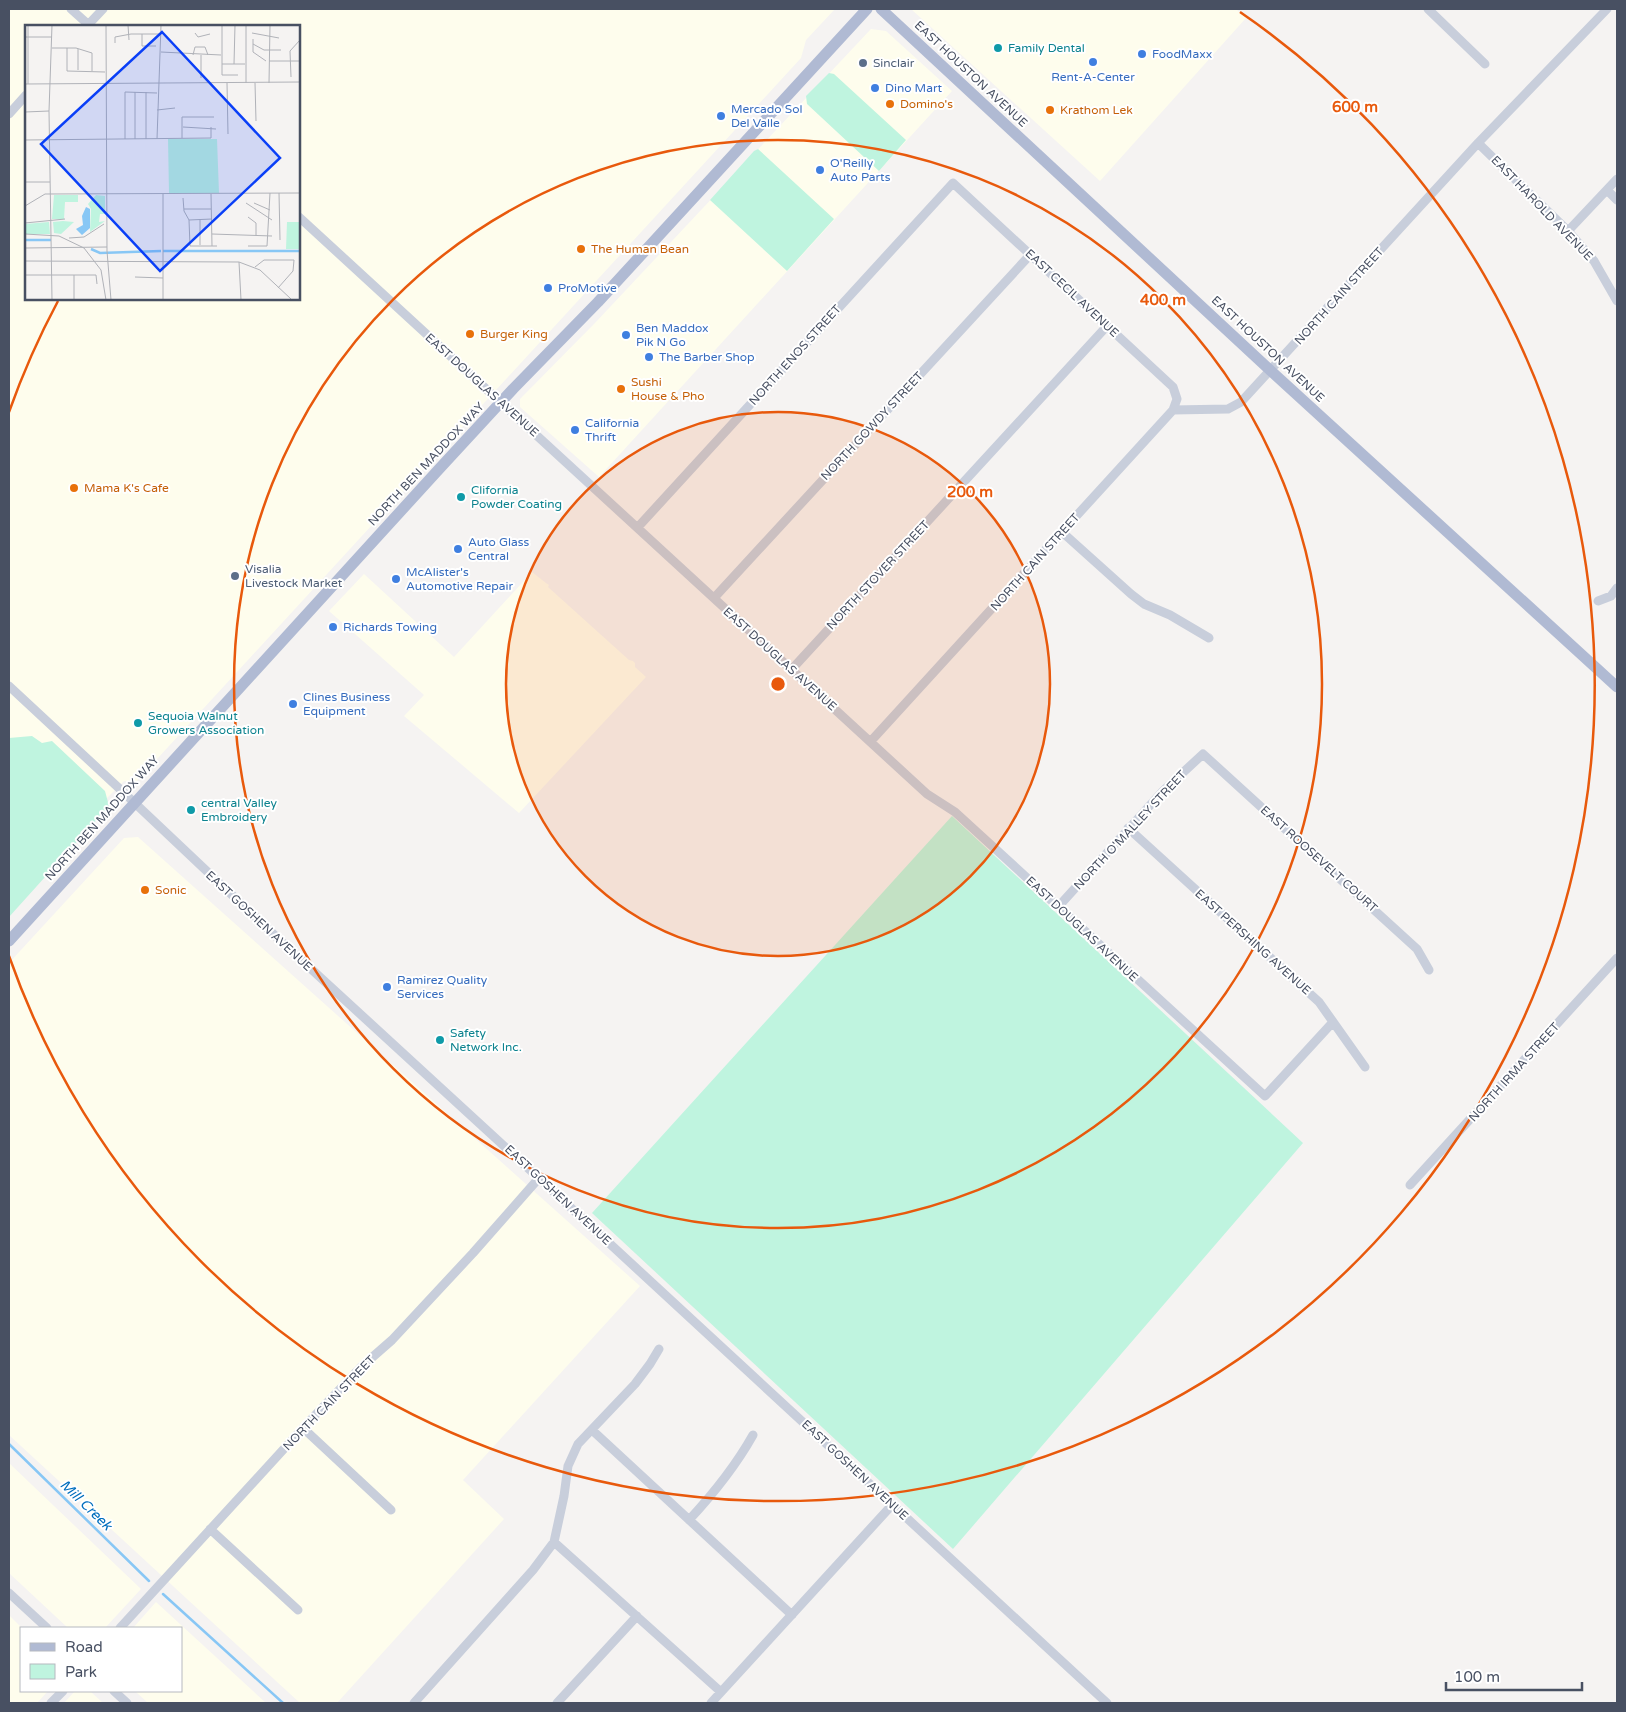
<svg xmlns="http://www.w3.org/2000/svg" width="1626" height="1712" font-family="'Varela Round',sans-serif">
<rect width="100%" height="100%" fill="#f5f3f2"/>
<path fill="#fefded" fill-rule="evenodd" d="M9 9H835L806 40 801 58 135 783 124 781 106 799 9 914ZM26 26H299V299H26Z
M911 9H1236L1246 18 1100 181Z
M871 29 886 31 952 91 599 477 520 407V399L595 323Z
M532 572 546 583 549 585 548 587 629 660 633 661 635 663V667L646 677 519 813 404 716 424 695 329 611 364 574 454 657Z
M138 837 640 1286 463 1480 504 1519 337 1703H300L9 1435V963L124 838Z
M9 1463 141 1589 105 1628H68L9 1573Z
M156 1602 266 1703H148L135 1691H181V1628H133Z
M9 1615 22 1628 21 1691H48L37 1703H9Z
M75 1691H90L103 1703H64Z"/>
<path fill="#bff4df" d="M829 73 834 74 906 140 879 171 807 104 806 96Z
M758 149 834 219 787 271 710 200 754 151Z
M32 736 42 743 52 741 105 791 109 806 9 917V738Z
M952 816 1303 1143 953 1549 592 1213Z"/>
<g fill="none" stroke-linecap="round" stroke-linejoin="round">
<path stroke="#88c7f5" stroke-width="2.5" d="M9 1444 149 1581
M163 1594 283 1703"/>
<path stroke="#c8cedb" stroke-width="9" d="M71 9 90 26
M1428 9 1485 64
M87 26 103 9
M9 114 26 95
M1478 143 1568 231 1594 261 1617 301
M1607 190 1617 200
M299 217 927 794 955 812 1265 1096 1333 1022
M1568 231 1617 179
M638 527 953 183 1173 387 1177 399 1173 410
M1062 532 1131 594 1144 604 1170 615 1209 638
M714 598 1030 255
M1598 601 1611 596 1617 588
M792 669 1107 326
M9 686 122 791 285 945 504 1146 1107 1703
M871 741 1173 410 1228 409 1241 402 1478 143 1607 9
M1128 828 1319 1002 1365 1067
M1058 907 1163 791 1203 754 1417 949 1429 970
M1410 1185 1617 958
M659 1349 650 1364 635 1384 578 1444 568 1466 564 1496 554 1542 721 1692
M303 1428 391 1510
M592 1430 792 1615
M689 1520C714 1493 735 1467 753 1435
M210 1529 298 1610
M9 1593 47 1628
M120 1628 303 1428 360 1368 392 1340 473 1253 539 1178
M114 1691 127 1703
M51 1703 63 1691
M414 1703 533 1570 554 1542
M557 1703 637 1616
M711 1703 892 1505"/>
<path stroke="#b0bad3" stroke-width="11" d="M881 9 1271 371 1617 687
M9 941 440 468 513 389 598 302 867 9"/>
</g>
<circle cx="778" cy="684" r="272" fill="#e8590c" fill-opacity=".12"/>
<g fill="none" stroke="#e8590c" stroke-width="2.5">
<circle cx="778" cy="684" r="272"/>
<circle cx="778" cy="684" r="544"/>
<path d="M9 412A816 816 0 0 1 58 301M1240 12A816 816 0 1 1 9 956"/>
</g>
<g fill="#0f9aa8" stroke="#fff" stroke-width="2">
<circle cx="998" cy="48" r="5"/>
<circle cx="461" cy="497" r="5"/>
<circle cx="138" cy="723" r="5"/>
<circle cx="191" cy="810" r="5"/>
<circle cx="440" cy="1040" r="5"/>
</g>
<g fill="#3f7fe0" stroke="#fff" stroke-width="2">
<circle cx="1142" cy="54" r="5"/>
<circle cx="1093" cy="62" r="5"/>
<circle cx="875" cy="88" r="5"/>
<circle cx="721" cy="116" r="5"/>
<circle cx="820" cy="170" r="5"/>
<circle cx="548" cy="288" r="5"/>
<circle cx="626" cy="335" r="5"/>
<circle cx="649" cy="357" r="5"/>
<circle cx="575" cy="430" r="5"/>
<circle cx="458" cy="549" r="5"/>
<circle cx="396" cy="579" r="5"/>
<circle cx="333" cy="627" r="5"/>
<circle cx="293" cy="704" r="5"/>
<circle cx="387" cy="987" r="5"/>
</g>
<g fill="#5c6f8a" stroke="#fff" stroke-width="2">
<circle cx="863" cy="63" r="5"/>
<circle cx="235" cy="576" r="5"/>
</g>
<g fill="#e8710a" stroke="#fff" stroke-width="2">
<circle cx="890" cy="104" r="5"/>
<circle cx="1050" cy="110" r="5"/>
<circle cx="581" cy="249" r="5"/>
<circle cx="470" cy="334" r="5"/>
<circle cx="621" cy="389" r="5"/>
<circle cx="74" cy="488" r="5"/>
<circle cx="145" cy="890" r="5"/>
</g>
<g text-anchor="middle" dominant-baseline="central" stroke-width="4" stroke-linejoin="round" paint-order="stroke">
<g font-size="12" fill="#0d838f" stroke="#fff" text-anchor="start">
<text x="1008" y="48">Family Dental</text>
<text x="471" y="490">Clifornia<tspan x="471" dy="14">Powder Coating</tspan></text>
<text x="148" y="716">Sequoia Walnut<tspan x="148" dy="14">Growers Association</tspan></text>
<text x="201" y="803">central Valley<tspan x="201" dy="14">Embroidery</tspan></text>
<text x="450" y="1033">Safety<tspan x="450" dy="14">Network Inc.</tspan></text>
</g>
<g font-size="12" fill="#366cbe" stroke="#fff" text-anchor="start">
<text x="1152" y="54">FoodMaxx</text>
<text x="1093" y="77" text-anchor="middle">Rent-A-Center</text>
<text x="885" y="88">Dino Mart</text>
<text x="731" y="109">Mercado Sol<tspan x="731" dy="14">Del Valle</tspan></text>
<text x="830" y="163">O'Reilly<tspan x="830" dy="14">Auto Parts</tspan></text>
<text x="558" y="288">ProMotive</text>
<text x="636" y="328">Ben Maddox<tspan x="636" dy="14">Pik N Go</tspan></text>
<text x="659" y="357">The Barber Shop</text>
<text x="585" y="423">California<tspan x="585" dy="14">Thrift</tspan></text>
<text x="468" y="542">Auto Glass<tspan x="468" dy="14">Central</tspan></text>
<text x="406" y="572">McAlister's<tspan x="406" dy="14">Automotive Repair</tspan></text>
<text x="343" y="627">Richards Towing</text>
<text x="303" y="697">Clines Business<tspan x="303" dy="14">Equipment</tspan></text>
<text x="397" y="980">Ramirez Quality<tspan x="397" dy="14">Services</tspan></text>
</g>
<g font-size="12" fill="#4e5e75" stroke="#fff" text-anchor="start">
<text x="873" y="63">Sinclair</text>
<text x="245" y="569">Visalia<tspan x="245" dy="14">Livestock Market</tspan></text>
</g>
<g font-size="12" fill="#485062" stroke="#fff">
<text transform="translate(971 74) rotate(43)">EAST HOUSTON AVENUE</text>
<text transform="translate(1542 208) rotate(46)">EAST HAROLD AVENUE</text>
<text transform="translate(1072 293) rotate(43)">EAST CECIL AVENUE</text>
<text transform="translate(1339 296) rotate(-48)">NORTH CAIN STREET</text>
<text transform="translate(1268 349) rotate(43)">EAST HOUSTON AVENUE</text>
<text transform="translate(795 355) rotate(-48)">NORTH ENOS STREET</text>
<text transform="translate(482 385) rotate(42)">EAST DOUGLAS AVENUE</text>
<text transform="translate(872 426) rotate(-47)">NORTH GOWDY STREET</text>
<text transform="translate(426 464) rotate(-47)">NORTH BEN MADDOX WAY</text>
<text transform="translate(1035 562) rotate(-48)">NORTH CAIN STREET</text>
<text transform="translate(878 575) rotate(-47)">NORTH STOVER STREET</text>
<text transform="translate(780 659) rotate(42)">EAST DOUGLAS AVENUE</text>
<text transform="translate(102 818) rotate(-48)">NORTH BEN MADDOX WAY</text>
<text transform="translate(1130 830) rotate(-47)">NORTH O'MALLEY STREET</text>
<text transform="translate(1319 859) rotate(42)">EAST ROOSEVELT COURT</text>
<text transform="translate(259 921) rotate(43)">EAST GOSHEN AVENUE</text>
<text transform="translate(1082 929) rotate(43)">EAST DOUGLAS AVENUE</text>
<text transform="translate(1253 942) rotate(42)">EAST PERSHING AVENUE</text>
<text transform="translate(1514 1072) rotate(-48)">NORTH IRMA STREET</text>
<text transform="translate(558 1195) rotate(43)">EAST GOSHEN AVENUE</text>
<text transform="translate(329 1403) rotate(-46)">NORTH CAIN STREET</text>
<text transform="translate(855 1470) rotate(43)">EAST GOSHEN AVENUE</text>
</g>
<g font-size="12" fill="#c56008" stroke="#fff" text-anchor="start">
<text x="900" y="104">Domino's</text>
<text x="1060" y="110">Krathom Lek</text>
<text x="591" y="249">The Human Bean</text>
<text x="480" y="334">Burger King</text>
<text x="631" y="382">Sushi<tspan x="631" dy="14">House &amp; Pho</tspan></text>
<text x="84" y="488">Mama K's Cafe</text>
<text x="155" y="890">Sonic</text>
</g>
<g font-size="14" font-style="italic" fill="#006ebd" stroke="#fff">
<text transform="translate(86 1505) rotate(44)">Mill Creek</text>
</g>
</g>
<g transform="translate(25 25)">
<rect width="275" height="275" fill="#f5f3f2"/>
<path d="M143 114H192L194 168H144ZM29 170H53V177H40L39 194H27ZM71 170 80 171V189H75L74 197 80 196 65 207 66 184 63 179ZM24 197 25 209H0V199ZM28 197 38 196 49 197 36 209 29 208ZM262 197H275V224H261Z" fill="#bff4df"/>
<path d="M61 182 65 184V203L57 210 51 204 58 200 57 191Z" fill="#88c7f5"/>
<path fill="none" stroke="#88c7f5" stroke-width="2.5" d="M0 215H26M66 224 75 228 136 226M138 226H275"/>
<path fill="none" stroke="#b0b2b8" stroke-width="1" d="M3 0V59M63 0H91M81 0 82 226 86 275M103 0 104 15M197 0V50H213M221 0V58M170 8 173 12 185 9M227 8 254 13M117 9V21H131M0 12H27M228 14V27L241 36M90 18V12L106 9H136M228 19 239 25H256M27 23H51L67 28V46M42 23V46L80 47M53 24V45M136 27 196 30M168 30 170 22H180L183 30M244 36H275M197 39H220M209 39 210 0M266 52 265 26 275 15M176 53V30M202 58 203 109M230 58 231 96M244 58 245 0M0 59 275 57M110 67V114M121 67V114M132 85 150 83M0 87 24 86M158 102 191 104M157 113V92H189M100 114V67L132 68M132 114 136 0M0 115 186 113V102M0 157H25M254 168 255 215M138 169V275M186 169 187 221H192M158 173 159 186 164 195 187 194M221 178 247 195M229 178 245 185M0 181 20 169 275 168M159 184H186M223 192 231 198V211M175 194V220M164 195 165 221H187M0 198 40 194M0 209 34 211 59 223 76 245 81 275M187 209 247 211M44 213 59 212 79 199M223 221H242L245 168M0 223 82 222M0 236 214 237 235 245 266 274M214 237 216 275M230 242 239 235H269L268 246 253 263M0 250H71L72 259M49 250V275M110 252 138 253M27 275 24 86 27 0"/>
<path fill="#0a3ff7" fill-opacity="0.15" stroke="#0a3ff7" stroke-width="2.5" d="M137 7 255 133 135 246 16 119Z"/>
<rect width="275" height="275" fill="none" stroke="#485062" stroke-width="2.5"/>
</g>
<circle cx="778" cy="684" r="8" fill="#e8590c" stroke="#fff" stroke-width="2.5"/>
<g font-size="15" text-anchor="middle" font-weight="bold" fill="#e8590c" stroke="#fff" stroke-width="4" stroke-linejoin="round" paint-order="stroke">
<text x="1355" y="112">600 m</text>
<text x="1163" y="305">400 m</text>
<text x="970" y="497">200 m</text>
</g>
<rect width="1626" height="1712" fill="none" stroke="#485062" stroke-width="20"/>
<rect x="20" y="1627" width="162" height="65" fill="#ffffff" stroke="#b6b9c0"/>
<rect x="30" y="1643" width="25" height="8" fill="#b0bad3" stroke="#b6b9c0"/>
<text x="65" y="1652" font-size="15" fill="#485062">Road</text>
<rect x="30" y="1664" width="25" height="15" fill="#bff4df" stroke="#b6b9c0"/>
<text x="65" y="1677" font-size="15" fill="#485062">Park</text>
<path d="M1446 1682v8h136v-8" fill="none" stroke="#485062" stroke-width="2.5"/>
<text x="1454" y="1682" font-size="15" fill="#485062" stroke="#ffffff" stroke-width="4" paint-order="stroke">100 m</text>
</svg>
